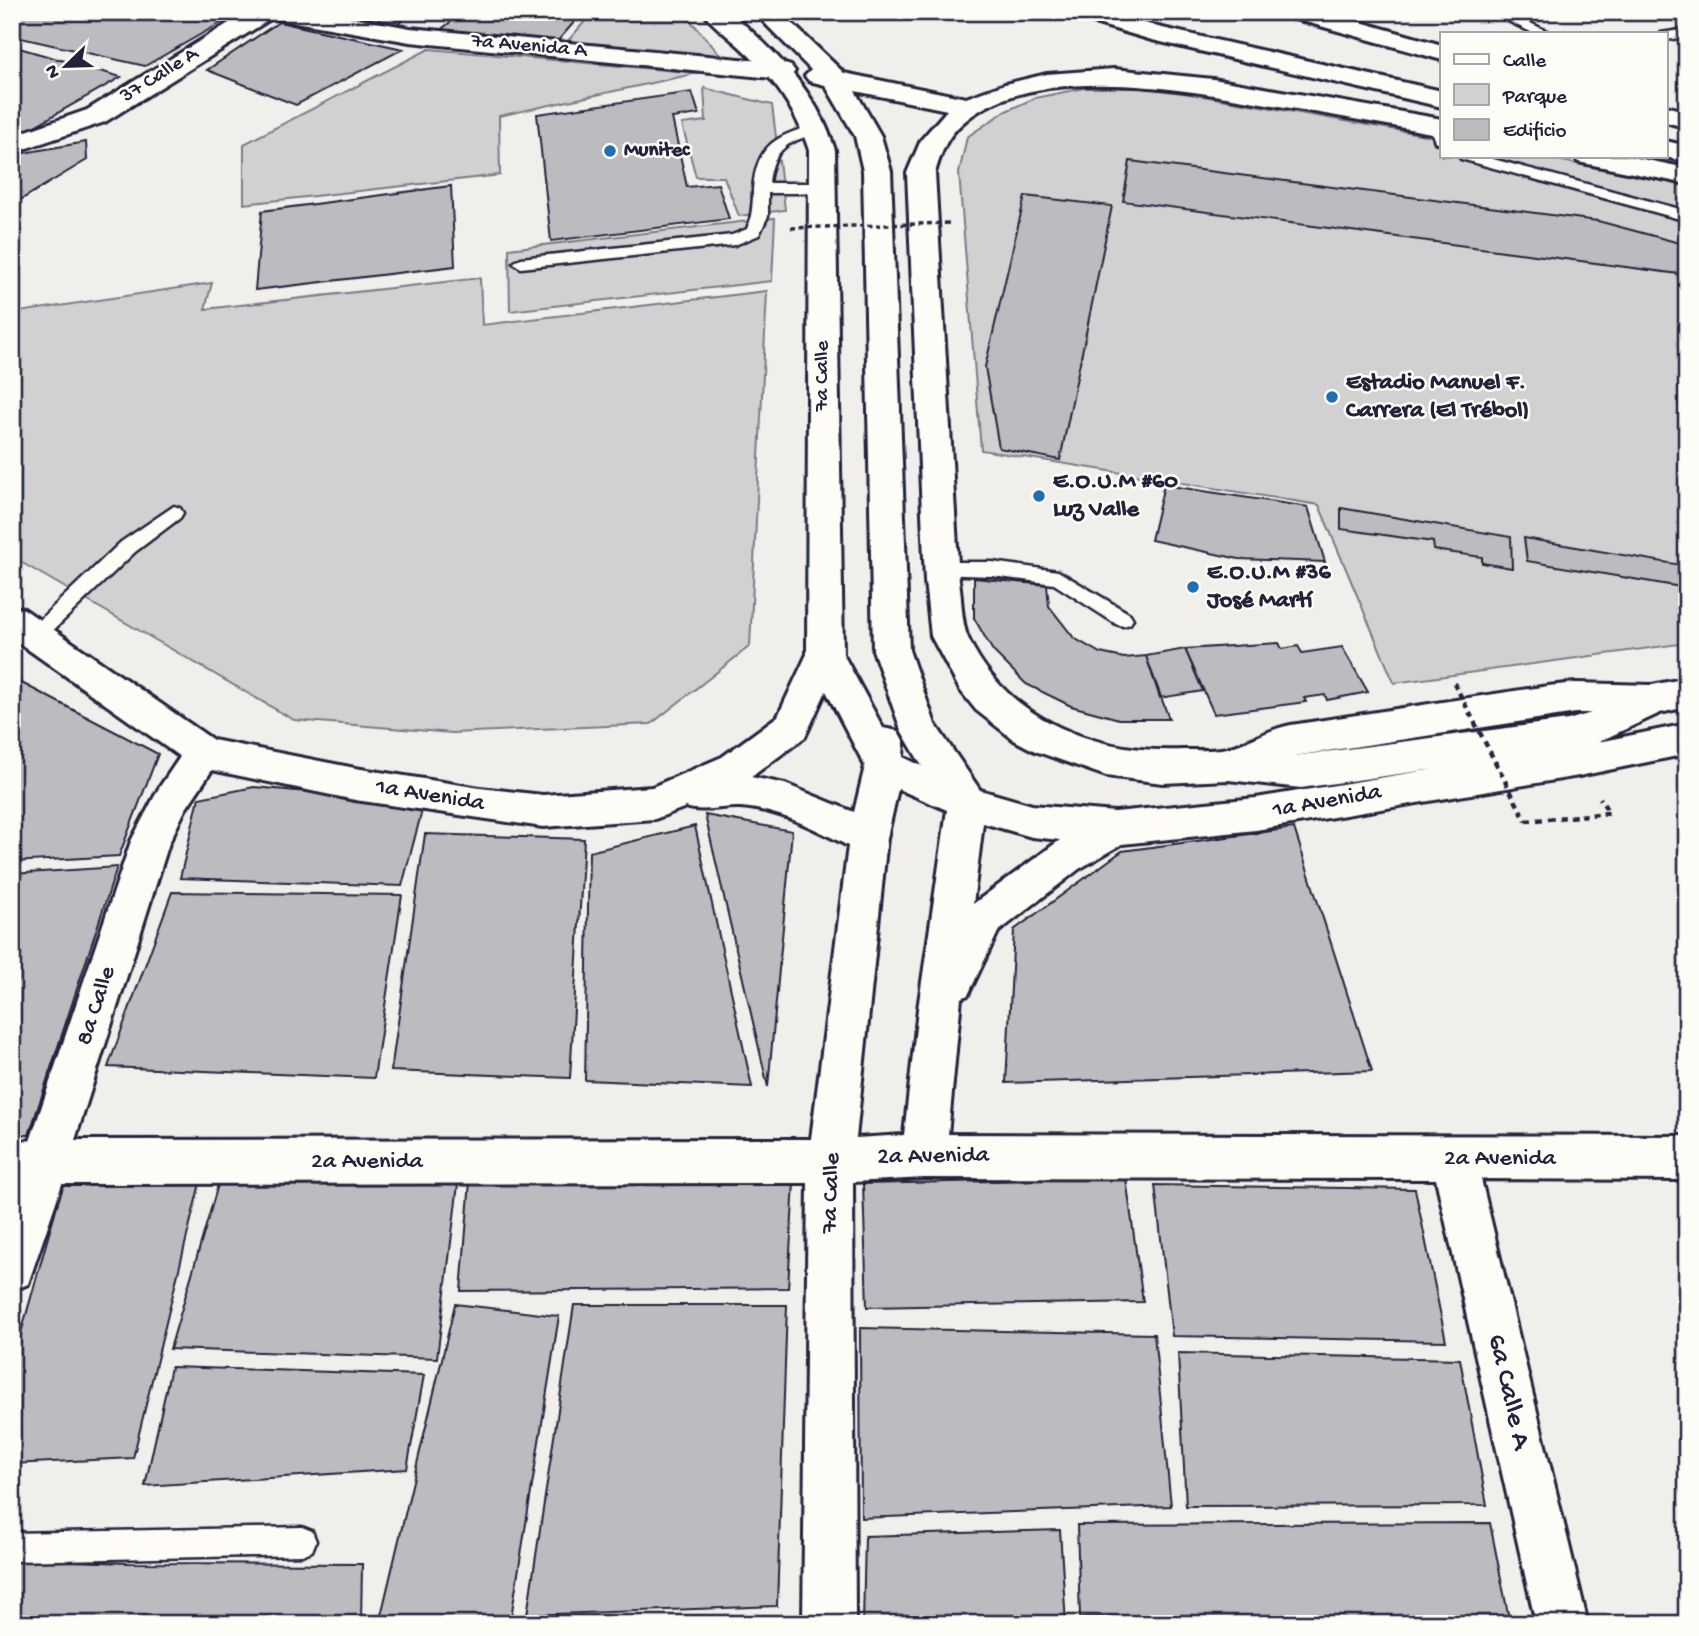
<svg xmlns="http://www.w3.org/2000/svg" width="1699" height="1636" font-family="'Gochi Hand',sans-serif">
<rect width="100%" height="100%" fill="#f0efec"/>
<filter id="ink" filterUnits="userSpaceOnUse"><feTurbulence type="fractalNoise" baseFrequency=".0143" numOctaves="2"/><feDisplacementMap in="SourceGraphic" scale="14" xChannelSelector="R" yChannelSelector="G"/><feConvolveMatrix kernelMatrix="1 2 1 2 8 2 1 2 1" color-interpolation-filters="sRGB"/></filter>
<g filter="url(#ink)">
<path fill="#d2d1d1" stroke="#7a7a86" stroke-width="2" d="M593 12H683L724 59 567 42Z
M429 49 698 73 499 116 500 175 244 204V144Z
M704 88 772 105 785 210 739 216 724 177H696L682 124 706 121Z
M1084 88H1146L1197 95 1442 138V156H1537L1687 186V643L1394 683 1319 505 981 450 959 173 967 137 1004 112 1035 98Z
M775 218 772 281 510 311 509 249Z
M480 278 482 325 767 291 750 646 651 724 452 733 294 720 12 557V313L212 283 205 309Z"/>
<path fill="#bcbcc0" stroke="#22223b" stroke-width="2" d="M12 12H190L226 20 145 66 12 36Z
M349 12H413L395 26Z
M464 12H583L557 42 440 30Z
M279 22 403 49 296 105 207 70Z
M12 46 121 77 24 132 12 126Z
M692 92 699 114 672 118 687 187 718 184 729 219 551 241 537 114Z
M86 142 87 160 12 205V155Z
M1130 161 1598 221 1687 245V275L1123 201Z
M451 186 455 266 255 290 262 211Z
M1025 196 1112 206 1060 460 999 448 985 367Z
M1164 485 1308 507 1325 562 1239 559 1151 540Z
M1341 508 1511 537 1512 568 1482 563V557L1434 550 1433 542 1341 529Z
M1524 538 1687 566V588L1527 561Z
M974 578 1047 585 1049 606 1074 638 1100 653 1124 658 1146 656 1169 719H1119L1071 706 1026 684 993 651 974 618Z
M1279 643 1282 649 1298 646 1302 653 1342 647 1368 692 1327 700 1325 695 1304 698 1306 702 1214 714 1185 649Z
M1185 649 1203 691 1160 698 1146 656Z
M12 678 158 754 119 856 12 862Z
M254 787 424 803 402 886 180 878 199 798Z
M705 815 792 831 768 1087Z
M695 826 752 1087 585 1080 589 852Z
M1294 828 1372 1071 1006 1083 1014 930 1122 851Z
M425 834 584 839 570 1078 391 1071Z
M117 867 29 1135H12V874Z
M172 892 402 895 374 1078 108 1067Z
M222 1171 458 1184 437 1358 170 1349Z
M66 1173 200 1183 133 1458 12 1464V1365Z
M1126 1178 1143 1302 867 1307 863 1184Z
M470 1181 794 1182 788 1288 461 1291Z
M1155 1185 1415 1189 1446 1341 1172 1336Z
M455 1304 559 1316 510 1624H379Z
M574 1305H787L777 1606 527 1615Z
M860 1328 1154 1334 1171 1506 861 1518Z
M1178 1353 1460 1359 1487 1505 1186 1506Z
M171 1367 424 1375 407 1469 145 1486Z
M1490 1523 1510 1624H1289V1619L1080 1617 1077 1525Z
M1060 1530 1066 1624H863L865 1536Z
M12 1559 129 1563 362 1564 361 1624H12Z"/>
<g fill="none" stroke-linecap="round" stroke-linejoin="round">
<defs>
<path id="lane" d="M1489 12H1507L1551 33H1533Z
M1687 29V37L1666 40V33H1661Z
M1437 123 1442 124V146L1435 142 1430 127Z
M817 125 822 126 824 129 822 132C789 141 773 147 769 183H823L830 188 823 193H768V216L759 235 735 245 521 268 513 263 521 258 732 235 747 229C752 216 753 204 753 190 756 145 776 135 817 125Z
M1459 156H1482L1687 211V221L1461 159Z
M174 506 180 508 183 513 180 518 135 552 43 640 36 642 29 640 26 635 29 630 121 542Z
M942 562H992L1058 571 1130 614 1133 619 1130 624 1123 626 1116 624 1054 584 992 576 935 574 933 569 935 564Z
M302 1527 312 1531 316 1541 312 1551 302 1555 12 1561V1533Z"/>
<path id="street" d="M247 12H322L410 28 782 63 791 66 795 71 791 76 782 79 410 42 272 18 105 122 12 153V136L87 110Z
M1285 12H1325L1442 45V60L1288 17Z
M1666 106 1687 112V128L1666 122Z
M12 606 24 609 216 742 222 753 216 764 203 768 190 764 12 638Z
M924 1134 1687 1136V1180L1481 1179 1588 1624H1536L1436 1179 924 1178 908 1171 902 1156 908 1141Z
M45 1140 61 1147 67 1162 61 1177 45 1184 12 1185V1141Z"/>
<path id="secondary" d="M703 12H730C776 52 816 90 835 150L843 654 883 728 898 731 904 742 903 757 922 766 901 730 873 650 863 171 855 136 825 85 809 81 805 76 811 70 754 12H780L844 73 966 98 1005 84 1047 74 1114 69 1213 79 1442 119V135C1388 125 1333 115 1279 106 1193 91 1017 55 952 134 943 146 939 160 935 173L959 581C962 598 961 622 968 638 1007 721 1097 754 1184 750 1198 750 1214 751 1227 748 1249 743 1268 729 1291 725 1377 712 1462 699 1548 686L1576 683 1652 685 1687 678V707L1660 713 1598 742 1687 724V754L1579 776 1256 830 1122 844 1079 869 998 932 968 995 961 998 946 1156 940 1171 924 1178 853 1182 855 1624H803L808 1183 62 1184 28 1284 12 1291V1197L23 1162 131 841 159 788 190 742 203 738 355 768 480 788 543 795 652 787 722 757 778 716 807 654 809 150C795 107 772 76 739 46 727 35 712 25 703 12ZM855 91 947 110 921 140 907 173 925 581 931 636 960 690 976 710 1014 740 1035 751 1106 776 1163 783 1228 780 1301 788 1434 769 1256 798 1115 812 1032 805 980 790 935 724 909 650 891 171 881 136ZM826 691 865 766 854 812 785 784 751 777 805 737ZM1576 713H1591L1568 720 1294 756ZM212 770 355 800 543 827 655 819 686 807C702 813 722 806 740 807 779 810 814 828 848 846L811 1139 75 1140 169 843 185 810ZM898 789 947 810 918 1009 904 1135 856 1138 887 838ZM983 823 1032 837 1060 840 973 904Z
M1575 156H1627L1687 168V184L1578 162Z"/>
<path id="highway" d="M1071 12H1110L1158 27 1442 91V107L1152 40 1074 17Z
M1666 141 1687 146V162L1661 156H1666Z"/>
</defs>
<use href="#lane" stroke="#22223b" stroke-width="5"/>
<use href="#street" stroke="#22223b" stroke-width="6"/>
<use href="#secondary" stroke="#22223b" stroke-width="6"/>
<use href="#highway" stroke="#22223b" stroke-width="6"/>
<path stroke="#22223b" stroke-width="4.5" stroke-dasharray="6 5" stroke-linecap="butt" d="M1526 821 1609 813 1600 798"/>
<use href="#lane" fill="#fdfcf7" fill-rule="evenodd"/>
<use href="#street" fill="#fdfcf7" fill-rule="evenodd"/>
<use href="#secondary" fill="#fdfcf7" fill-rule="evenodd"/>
<use href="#highway" fill="#fdfcf7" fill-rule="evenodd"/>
<path stroke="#22223b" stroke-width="3.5" stroke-dasharray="5 3.5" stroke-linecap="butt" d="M791 228 949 223"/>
<path stroke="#22223b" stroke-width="4.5" stroke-dasharray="6 5" stroke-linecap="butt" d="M1454 683 1526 821"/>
</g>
</g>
<g fill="#1f6fb2" stroke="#fdfcf7" stroke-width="2.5">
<circle cx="610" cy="151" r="7"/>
<circle cx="1332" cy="397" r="7"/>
<circle cx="1039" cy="496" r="7"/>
<circle cx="1193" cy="587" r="7"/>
</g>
<g text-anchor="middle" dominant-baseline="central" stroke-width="5" stroke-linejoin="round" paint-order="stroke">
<g font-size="21" fill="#22223b" stroke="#fdfcf7">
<text transform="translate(529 47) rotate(5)">7a Avenida A</text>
<text transform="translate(160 76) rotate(-32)">37 Calle A</text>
<text transform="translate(823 376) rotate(-90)">7a Calle</text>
</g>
<g font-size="21" font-weight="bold" fill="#22223b" stroke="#fdfcf7" text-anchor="start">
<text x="624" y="151">Munitec</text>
</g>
<g font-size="24" font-weight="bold" fill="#22223b" stroke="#fdfcf7" text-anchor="start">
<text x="1346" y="383">Estadio Manuel F.<tspan x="1346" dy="28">Carrera (El Trébol)</tspan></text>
<text x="1053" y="482">E.O.U.M #60<tspan x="1053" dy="28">Luz Valle</tspan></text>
<text x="1207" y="573">E.O.U.M #36<tspan x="1207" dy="28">José Martí</tspan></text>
</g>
<g font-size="24" fill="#22223b" stroke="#fdfcf7">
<text transform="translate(430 796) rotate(9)">1a Avenida</text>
<text transform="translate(1327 802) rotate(-10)">1a Avenida</text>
<text transform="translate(97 1006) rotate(-72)">8a Calle</text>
<text transform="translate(933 1157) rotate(-1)">2a Avenida</text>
<text x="1500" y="1159">2a Avenida</text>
<text x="367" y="1162">2a Avenida</text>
<text transform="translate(832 1193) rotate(-88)">7a Calle</text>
</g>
<g font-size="28" fill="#22223b" stroke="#fdfcf7">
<text transform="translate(1508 1392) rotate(77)">6a Calle A</text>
</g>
</g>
<rect width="1699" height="1636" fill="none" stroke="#fdfcf7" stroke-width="42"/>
<rect x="21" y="21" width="1657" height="1594" fill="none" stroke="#22223b" stroke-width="2.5" filter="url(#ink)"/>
<rect x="1440" y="32" width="228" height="126" fill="#fdfcf7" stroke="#a5a5ac" stroke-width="2"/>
<rect x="1454" y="54" width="35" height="10" fill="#fdfcf7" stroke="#a5a5ac" stroke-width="2"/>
<text x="1503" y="66" font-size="21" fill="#22223b">Calle</text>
<rect x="1454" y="84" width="35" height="21" fill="#d2d1d1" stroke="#a5a5ac" stroke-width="2"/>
<text x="1503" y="102" font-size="21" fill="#22223b">Parque</text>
<rect x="1454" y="119" width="35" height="21" fill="#bcbcc0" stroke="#a5a5ac" stroke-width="2"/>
<text x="1503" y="136" font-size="21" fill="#22223b">Edificio</text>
<g transform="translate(66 66) rotate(247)" stroke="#fdfcf7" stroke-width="5" paint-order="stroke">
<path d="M0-5L12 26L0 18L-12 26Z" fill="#22223b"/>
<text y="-10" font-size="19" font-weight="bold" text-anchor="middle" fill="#22223b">N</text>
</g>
</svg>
